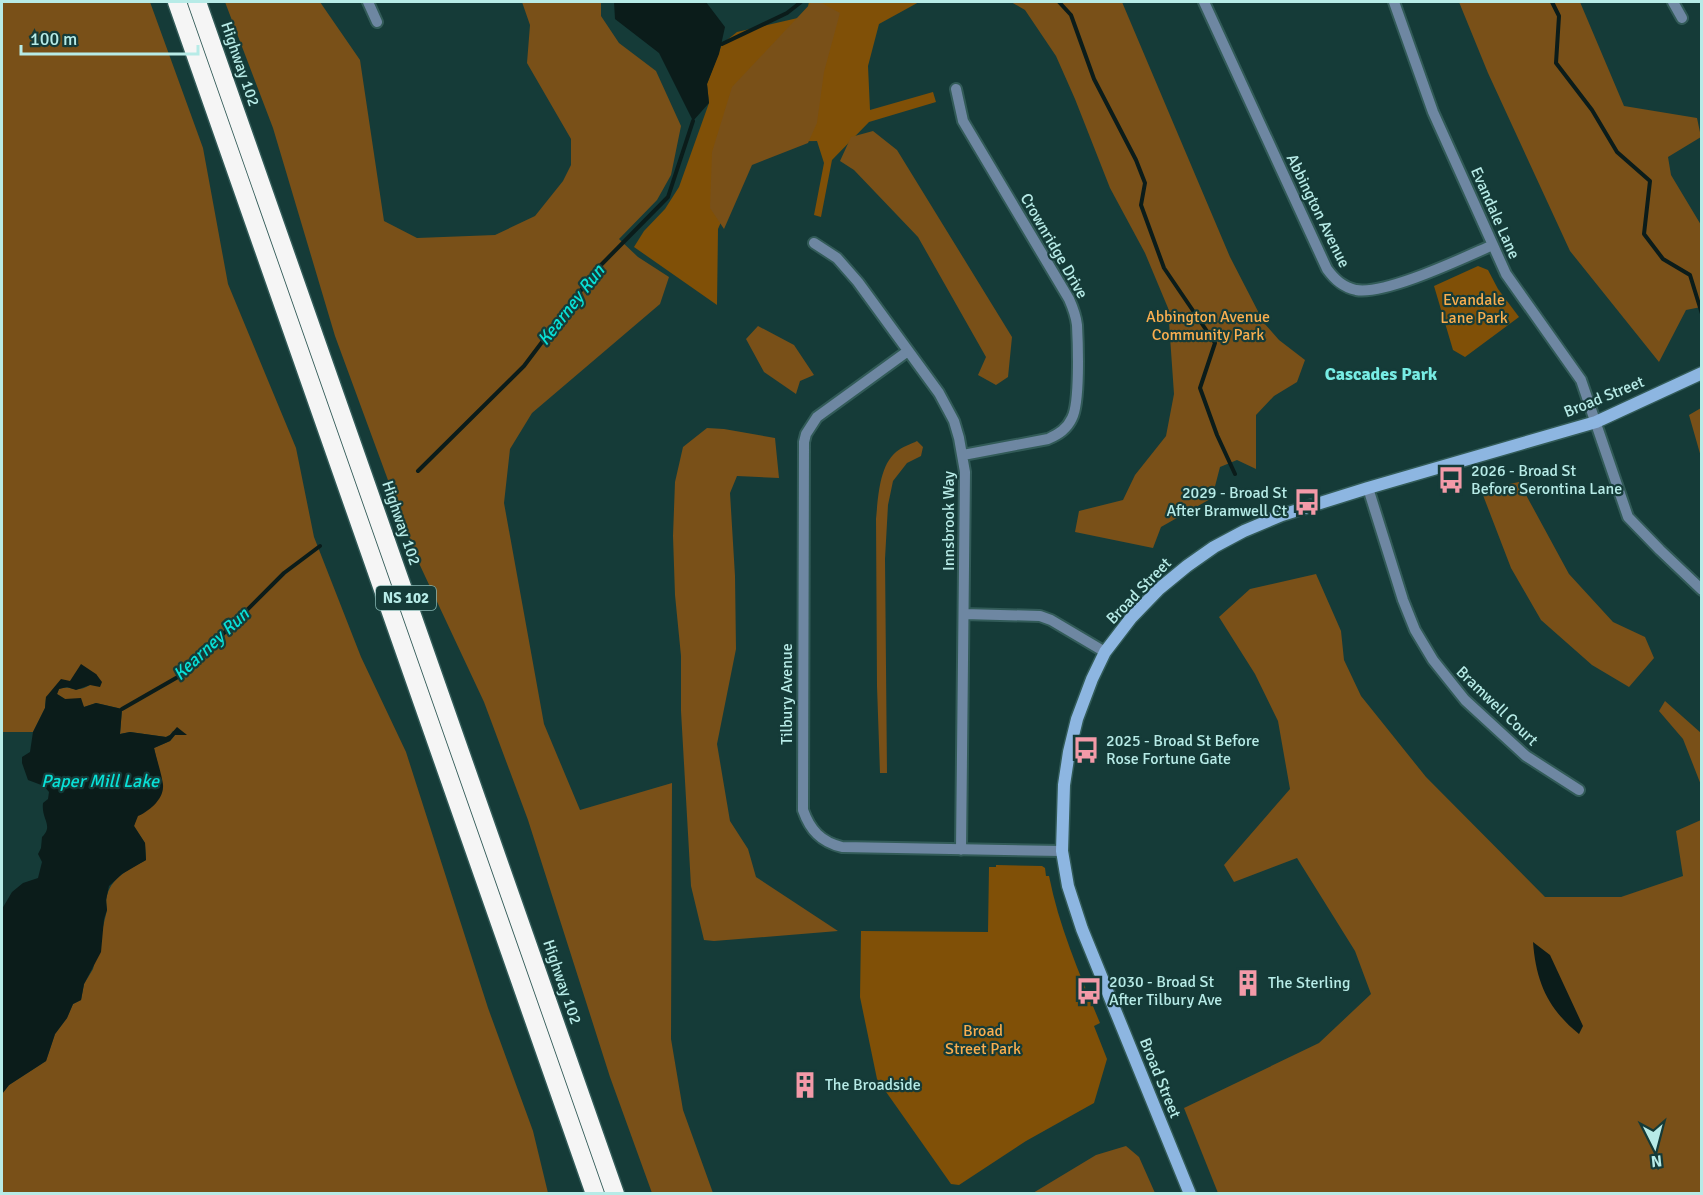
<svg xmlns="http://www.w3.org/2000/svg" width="1703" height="1195" font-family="Signika,sans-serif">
<rect width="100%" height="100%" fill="#153b38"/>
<path fill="#805007" d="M809 2H919L879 24 868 66 870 110 933 92 936 102 869 122 832 160 821 217 814 215 824 163 817 141 756 142 718 229 717 305 634 247 644 231 665 209 679 187 709 103 707 84 722 44 737 32 802 17 807 11Z
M1478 266 1488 270 1498 289 1519 317 1465 357 1453 350 1434 286Z
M996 865 1042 866 1045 868 1046 876H1049C1059 927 1080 975 1100 1023L1094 1026 1107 1059 1094 1103 1026 1141 959 1185 951 1184 877 1079 860 997 861 931 988 932 989 867H996Z"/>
<path fill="#795018" d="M2 2H150L203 148 228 284 296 448 314 537 361 657 406 752 488 1008 533 1131 548 1193 2 1194V1094L9 1085 46 1061 55 1034 67 1018 73 1004 81 1000 84 984 93 969 107 910C102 883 125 871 146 860L145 843 134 826 137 815 163 787 154 748 170 741 175 735 186 734 173 731 170 735 166 737 130 732 120 734 122 709 96 703 84 707 77 699H65L57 694 59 689C67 687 68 688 74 689 83 691 93 683 99 679L96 674 70 681 46 697 45 708 33 732H2Z
M225 2H320L360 60 384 221 417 238 495 235 535 216 563 181 571 165V139L527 63 530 25 522 2H601V16L619 43 656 71 681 126 671 175 657 200 619 239 638 257 669 277 660 304 532 413 510 449 504 503 544 724 580 810 672 783 671 1039 683 1110 713 1193H652L610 1077 528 820 484 702 417 559 335 336 273 128Z
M812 2H820L840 13 824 72 817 123 808 143 752 165 724 229 710 208 712 152 732 87Z
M1011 2H1122L1230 257 1264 323 1279 340 1305 360 1297 382 1274 396 1256 415V469L1237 460 1220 467 1212 498 1161 527 1153 548 1075 532 1079 511 1123 500 1135 475 1166 436 1174 394 1168 308 1145 253 1110 188 1075 99 1056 56 1025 10Z
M1459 2H1580L1624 106 1697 118 1701 137 1668 157 1671 175 1701 225V307L1686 310 1659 362 1570 251 1488 73Z
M873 131 897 150 1012 337 1008 377 996 385 978 375 986 357 918 237 854 170 840 161 851 137Z
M758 326 794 345 814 375 800 381 796 394 764 372 746 339Z
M1701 408V457L1689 415Z
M707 428 724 429 775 438 779 478 737 476 730 493 735 576 736 649 717 744 730 821 748 849 756 877 838 931 714 941 704 940 691 886 681 711V656L675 595 673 536 675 482 683 447Z
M917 441 923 447 921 456 907 463 893 481 888 505 885 559 887 773H880L877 686 876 519C878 499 879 466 896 452 902 447 911 444 917 441Z
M1519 482 1569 574 1613 622 1645 637 1654 658 1629 687 1592 665 1541 620 1511 568 1481 490Z
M1316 574 1341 631 1344 660 1361 696 1426 777 1545 897H1621L1683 876 1676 831 1701 820V1193H1218L1184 1108 1319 1043 1371 994 1355 951 1297 858 1234 882 1224 865 1290 789 1278 721 1255 674 1219 617 1250 589Z
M1665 701 1701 733V785L1683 739 1659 711Z
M1126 1146 1139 1157 1155 1193H1033L1096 1155Z"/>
<path fill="#0b1c1a" d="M614 2H706L725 27 719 54 707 84 709 103 693 121 659 53 615 19Z
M81 664 96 674 102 682 100 687 90 685 76 690 67 687 59 689 57 694 65 699 81 698 84 707 96 703 122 709 120 734 130 732 166 737 170 735 177 727 187 735H175L170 741 154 748C156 757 164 782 163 787 163 800 148 812 138 816L134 826 145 843 146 860 122 874 109 886 106 900 107 910 104 919 101 952 84 984 81 1000 73 1004 67 1018 55 1034 46 1061 9 1085 2 1094V909L12 892 23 883 38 878 42 862 38 854 41 848 42 837C54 825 41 820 43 803L48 799 49 792 44 786 28 780 22 763V757L30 752 33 732 45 708 46 697 61 679 70 681Z
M1533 942 1550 955 1583 1026 1579 1034C1548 1009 1536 982 1533 942Z"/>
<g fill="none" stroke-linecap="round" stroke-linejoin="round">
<path stroke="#0b1c1a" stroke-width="4" d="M1059 2 1071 15 1094 79 1136 160 1145 183 1141 205 1164 268 1215 343 1200 388 1217 435 1235 474
M1552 2 1559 16 1556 63 1592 110 1617 152 1650 181 1644 234 1663 259 1690 275 1702 314
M722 44 787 13 801 2
M418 471 524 366 597 269 668 197 693 121
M122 709 183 674 284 573 320 546"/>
<defs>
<path id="street" d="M368 2 377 22
M1204 2 1327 269C1335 280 1343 287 1356 290 1386 295 1463 258 1493 245
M1394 2 1433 112 1506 274 1581 380 1628 517 1660 550 1702 590
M1673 2 1682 18
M956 89 963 121 1069 299C1073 308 1076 316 1077 325 1078 344 1080 403 1072 418 1067 429 1059 434 1048 439L963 455
M814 243 837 258 858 282 939 393 954 421 959 438 965 472 961 850
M908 351 817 417 806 434 804 442 803 810C810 830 821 842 842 847L1062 851
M1368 488 1403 600 1415 630 1433 660 1465 700 1526 756 1579 790
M964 614 1040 616 1051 620 1105 652"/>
<path id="secondary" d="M1190 1194 1082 929 1068 886 1062 851 1064 785 1069 752 1077 719 1092 679 1105 652 1131 618 1159 589 1187 566 1214 547 1244 531 1282 515 1368 488 1596 422 1702 373"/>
<path id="highway" d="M177 2 595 1194
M197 2 615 1194"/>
</defs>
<use href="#street" stroke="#325b58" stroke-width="14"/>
<use href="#secondary" stroke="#325b58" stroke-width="15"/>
<use href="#highway" stroke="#325b58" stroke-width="21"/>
<use href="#street" stroke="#6e87a2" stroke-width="10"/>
<use href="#secondary" stroke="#8db6e1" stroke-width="12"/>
<use href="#highway" stroke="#f5f5f5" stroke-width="18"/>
</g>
<defs>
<symbol id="bus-bare" viewBox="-9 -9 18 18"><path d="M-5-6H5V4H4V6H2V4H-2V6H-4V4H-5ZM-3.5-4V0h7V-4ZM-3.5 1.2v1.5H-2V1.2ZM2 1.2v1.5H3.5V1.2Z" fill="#f39aa8" stroke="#153b38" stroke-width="2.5" paint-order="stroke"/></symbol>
<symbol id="building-bare" viewBox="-9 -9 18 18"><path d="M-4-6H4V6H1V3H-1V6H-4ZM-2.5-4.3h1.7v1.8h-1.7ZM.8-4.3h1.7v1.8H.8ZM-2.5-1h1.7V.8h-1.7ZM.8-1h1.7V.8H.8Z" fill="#f39aa8" stroke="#153b38" stroke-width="2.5" paint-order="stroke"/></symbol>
</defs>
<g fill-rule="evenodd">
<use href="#bus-bare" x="1432" y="461" width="38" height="38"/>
<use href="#bus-bare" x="1288" y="483" width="38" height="38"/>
<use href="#bus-bare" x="1067" y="731" width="38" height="38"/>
<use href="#building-bare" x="1229" y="964" width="38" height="38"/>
<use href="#bus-bare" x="1070" y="972" width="38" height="38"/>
<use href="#building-bare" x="786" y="1066" width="38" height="38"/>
</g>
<g text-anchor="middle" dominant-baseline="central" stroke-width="4.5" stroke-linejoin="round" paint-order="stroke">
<rect fill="#153b38" stroke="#86b6b2" stroke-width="1.5" x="376" y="586" width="60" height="24" rx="4.5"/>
<g font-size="15" font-weight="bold" fill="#b7ebe7">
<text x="406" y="598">NS 102</text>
</g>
<g font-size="16" fill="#b7ebe7" stroke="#153b38">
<text transform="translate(240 64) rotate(71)">Highway 102</text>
<text transform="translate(1318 211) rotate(64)">Abbington Avenue</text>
<text transform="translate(1495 213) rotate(66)">Evandale Lane</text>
<text transform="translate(1054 246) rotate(60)">Crownridge Drive</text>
<text transform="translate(1604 397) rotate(-22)">Broad Street</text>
<text transform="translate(949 521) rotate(-90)">Innsbrook Way</text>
<text transform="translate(401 523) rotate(71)">Highway 102</text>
<text transform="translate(1139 591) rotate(-46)">Broad Street</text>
<text transform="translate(787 694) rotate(-90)">Tilbury Avenue</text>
<text transform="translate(1497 706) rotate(44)">Bramwell Court</text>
<text transform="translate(562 982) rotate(71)">Highway 102</text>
<text transform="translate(1160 1078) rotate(68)">Broad Street</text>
</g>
<g font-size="16" fill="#faae4f" stroke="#153b38">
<text x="1474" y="300">Evandale<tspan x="1474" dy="18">Lane Park</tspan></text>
<text x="1208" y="317">Abbington Avenue<tspan x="1208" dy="18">Community Park</tspan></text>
<text x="983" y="1031">Broad<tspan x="983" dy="18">Street Park</tspan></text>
</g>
<g font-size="16" fill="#b7ebe7" stroke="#153b38" text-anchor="start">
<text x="1471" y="471">2026 - Broad St<tspan x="1471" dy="18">Before Serontina Lane</tspan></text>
<text x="1287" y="493" text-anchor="end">2029 - Broad St<tspan x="1287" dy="18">After Bramwell Ct</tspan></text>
<text x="1106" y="741">2025 - Broad St Before<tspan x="1106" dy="18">Rose Fortune Gate</tspan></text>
<text x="1109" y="982">2030 - Broad St<tspan x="1109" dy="18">After Tilbury Ave</tspan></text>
<text x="1268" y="983">The Sterling</text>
<text x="825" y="1085">The Broadside</text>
</g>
<g font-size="18" font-style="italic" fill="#09e0d7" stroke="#153b38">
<text transform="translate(571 305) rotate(-52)">Kearney Run</text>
<text transform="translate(211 644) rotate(-43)">Kearney Run</text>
<text x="100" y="781">Paper Mill Lake</text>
</g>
<g font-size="18" font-weight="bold" fill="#77ece4" stroke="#153b38">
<text x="1381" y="374">Cascades Park</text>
</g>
</g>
<rect width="1703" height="1195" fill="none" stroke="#b7ebe7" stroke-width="6"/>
<g transform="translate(1655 1147) rotate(174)" stroke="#153b38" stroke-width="4.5" paint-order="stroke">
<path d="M0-4.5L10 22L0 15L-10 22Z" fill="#b7ebe7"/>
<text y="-9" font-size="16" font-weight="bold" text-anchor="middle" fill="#b7ebe7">N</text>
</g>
<path d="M21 45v9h177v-9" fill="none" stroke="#b7ebe7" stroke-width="3"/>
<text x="30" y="45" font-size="18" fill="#b7ebe7" stroke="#153b38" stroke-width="4.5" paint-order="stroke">100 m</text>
</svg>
